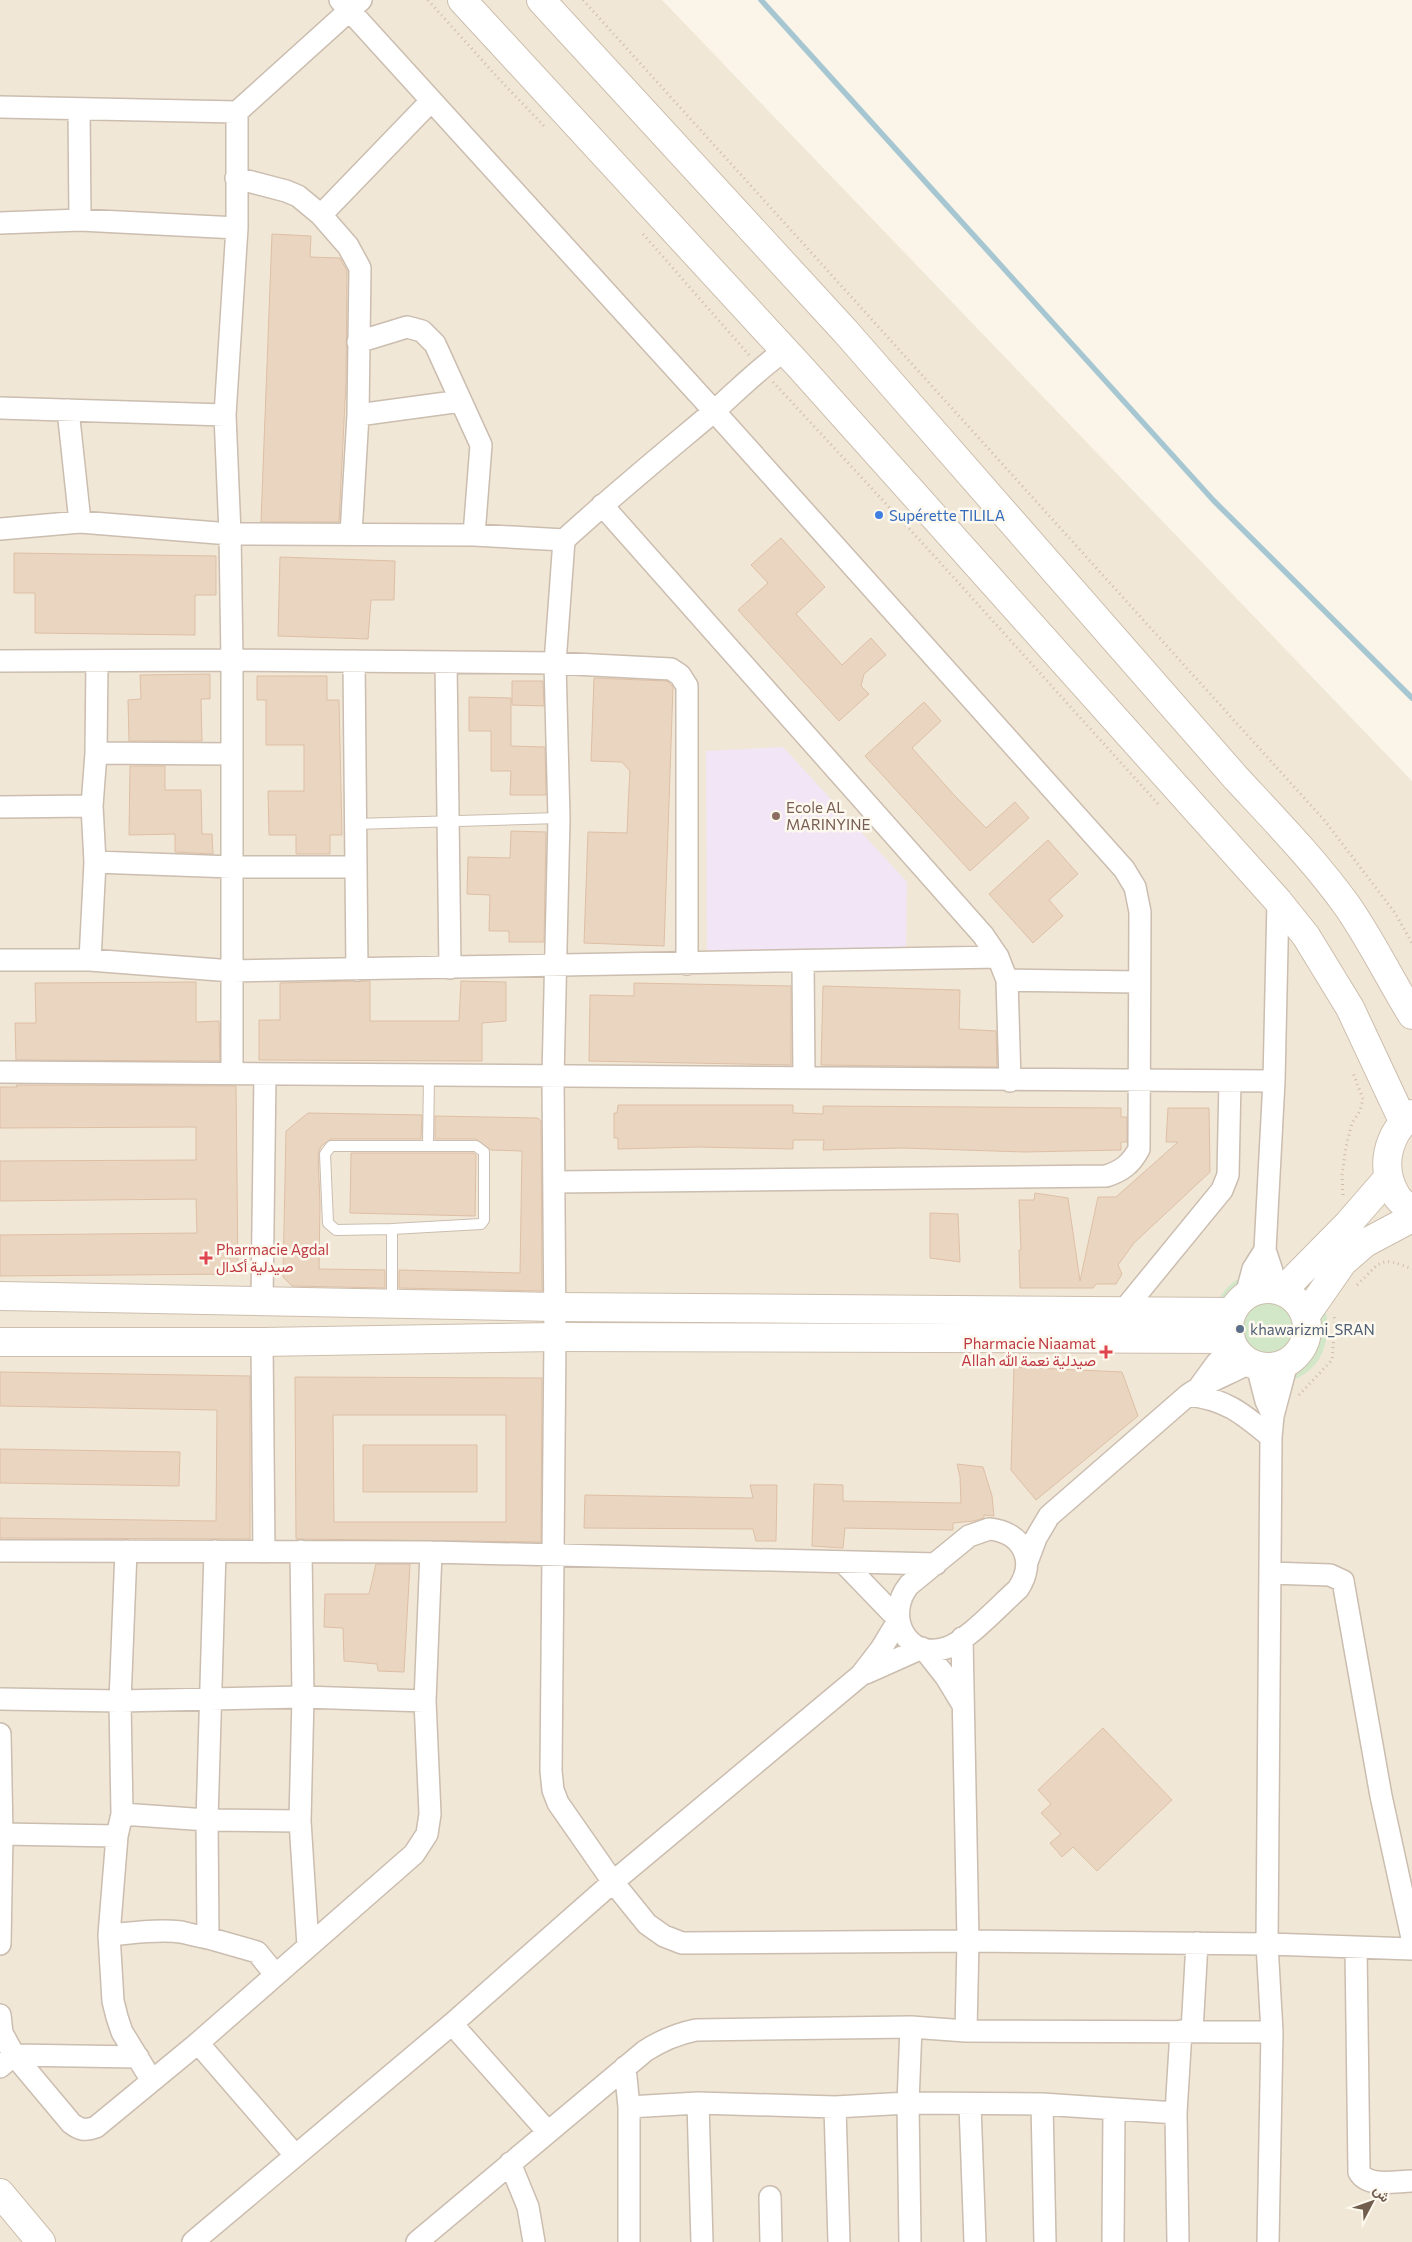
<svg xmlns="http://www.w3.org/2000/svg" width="1412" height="2242" font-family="Commissioner,Vazirmatn,sans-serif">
<rect width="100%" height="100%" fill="#faf5e8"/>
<path fill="#f1e7d7" d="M0 0H662L1412 781V2242H0Z"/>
<path fill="#f2e5f6" d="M783 747 907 882 906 951 707 950 706 751Z"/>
<path fill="#d2e6c8" d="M1269 1268C1275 1269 1282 1268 1288 1270 1325 1282 1337 1324 1320 1357 1304 1386 1262 1392 1237 1372 1234 1370 1230 1368 1228 1365 1224 1359 1223 1347 1222 1339 1220 1331 1213 1318 1215 1310 1221 1284 1246 1272 1269 1268Z"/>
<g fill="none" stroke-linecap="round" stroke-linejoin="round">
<path stroke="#a6c7d2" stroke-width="5.5" d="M761 0 1214 501 1412 698"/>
</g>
<path fill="#ead5c1" stroke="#ddbfa5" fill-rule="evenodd" d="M272 234 311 236 310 257 340 258 347 271 346 382 339 522H261Z
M781 538 825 587 796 614 842 665 871 638 886 655 864 674 861 686 869 694 839 721 738 610 768 583 751 565Z
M14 553 216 556V595H195V635L35 633V593H14Z
M280 557 395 561 394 600H371L368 639 278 636Z
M210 674V699H201L202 741H129L128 700 141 699 140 675Z
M257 676H327V700H339L342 835H330V854H296V835H269L268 791H304V745H266V700H257Z
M594 678 667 681 673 687 664 946 584 943 588 832 627 833 629 787 630 771 622 762 591 761Z
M512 681H543L544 706 512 705Z
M469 697 511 698V746L545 747 546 795H510L511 771H491V731H469Z
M924 702 941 721 912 748 955 796 986 828 1015 802 1029 818 970 871 865 756Z
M130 766H165V790H201L202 834H212L213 854 175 852V834L129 835Z
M511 831 546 832 544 942H509V931H489L490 895 467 894 468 857 510 858Z
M1048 840 1078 874 1049 900 1063 916 1033 943 989 894Z
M352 981H370V1021H459L461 981 506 982V1021L482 1023V1061L259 1060V1020H280V983Z
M196 982V1022L219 1021 220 1061 16 1060 15 1023H36L35 983Z
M634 983 791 986V1065L589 1061 590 995 634 996Z
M823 986 960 990 959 1029 996 1031 997 1067 821 1065Z
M16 1085 236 1086 238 1274 0 1276V1235L197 1233 196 1199 0 1201V1161L196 1160V1127L0 1128V1087H17Z
M618 1105H793V1113L823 1114V1106L1121 1108V1117H1127V1142H1121V1150L1024 1152 902 1148 823 1150 824 1140H793V1149L697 1147 618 1149V1138H614V1113H617Z
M1168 1108H1209L1210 1172 1134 1243 1118 1265 1122 1274 1116 1284H1096L1093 1288H1020L1019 1250H1021L1019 1200H1034L1035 1193 1068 1198 1080 1281 1098 1197H1116L1178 1142H1166Z
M308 1113 422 1115 421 1139H331L321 1146 318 1154 320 1204 319 1269 385 1270V1288L292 1286 283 1277 286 1131Z
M435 1116 538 1118 541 1121 542 1291 399 1288V1270L520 1273 522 1151 491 1150 476 1139H435Z
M351 1153H474L476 1155 475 1216 350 1213Z
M930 1213 958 1214 960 1262 930 1258Z
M1014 1367 1122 1372 1138 1416 1036 1500 1011 1470Z
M0 1372 250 1376V1539L0 1538V1518L216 1521 217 1410 0 1406Z
M295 1377 542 1378 541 1542 296 1539ZM333 1415H506V1522H334Z
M363 1445H477V1492H363Z
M0 1449 180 1452 179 1486 0 1483Z
M957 1464 983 1467 992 1496 994 1516 984 1515V1518L974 1521 953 1523V1530L845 1528 843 1548 812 1546 814 1484 843 1485V1501L961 1503 960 1477Z
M750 1485H777L776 1541H756L753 1529 584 1528 585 1495 753 1498Z
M376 1564H410L404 1672 378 1671 377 1664 344 1661 343 1628 324 1627 325 1594H369Z
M1103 1728 1172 1800 1097 1871 1073 1847 1062 1857 1050 1843 1061 1834 1041 1813 1051 1804 1038 1790Z"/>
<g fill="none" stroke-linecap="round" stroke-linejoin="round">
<defs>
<path id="lane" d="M355 824 559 818
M428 1145 429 1076
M392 1304V1229L336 1230 328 1223 325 1154 331 1146H476L484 1152V1220L481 1224 392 1229"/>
<path id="street" d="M340 0 714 411 1124 869 1135 887 1140 912 1139 1149C1131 1164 1122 1171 1106 1176L555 1182
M0 107 237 112V228L225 415 230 534 232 660V1073
M79 109 80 220
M237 112 361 0
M236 178 286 191 298 196 321 215 348 246 360 268 358 415 351 534
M321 215 431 101
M0 223 80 220 237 228
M358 342 407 327 422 331 435 344 481 445 474 535
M0 408 225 415
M68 410 80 522
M358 415 461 401
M602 505 983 935 998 957 1007 980 1010 1081
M0 529 80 522 230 534 474 535 564 540 555 663 559 818 553 1077 555 1337 551 1771 553 1790 558 1803 613 1882 647 1924 664 1936 682 1943 968 1941 1267 1944 1412 1949
M564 540C612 496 662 455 712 413 736 392 758 369 784 351
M0 661 232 660 555 663 671 669 680 675 687 686V964
M354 661 357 970
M446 662 450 968
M96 753 232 754
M0 807 92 806
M95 862 232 867H355
M0 960H90L232 971 998 957
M90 960 95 862 92 806 96 753 97 661
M803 962 804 1078
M1007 980 1139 982
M0 1072 1274 1081
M1272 1289V1271L1265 1250 1274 1081 1278 901
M1246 1295 1253 1269 1265 1250
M262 1301 265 1074
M1123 1311 1222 1190 1228 1175 1230 1081
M262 1342 264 1552
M1257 1366 1266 1401 1273 1416
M1200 1386 1216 1364 1233 1346
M1188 1395C1226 1399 1243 1414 1271 1437
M989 1529C1023 1532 1037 1561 1018 1589 1001 1604 966 1642 946 1648 907 1661 884 1616 909 1585L969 1536Z
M0 1551 431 1552 936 1564
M126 1551 120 1701 122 1814 117 1836 109 1935 113 2001 117 2017 122 2032 152 2081
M301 1551 303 1697 300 1821 308 1946
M843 1562 898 1619
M1027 1562 1036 1538 1049 1516 1188 1395C1206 1382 1229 1374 1249 1363
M1270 1573 1330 1575 1343 1581 1381 1796 1412 1938
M962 1638 968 1941 966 2031
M924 1649 946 1677 963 1705
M866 1673 922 1648
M0 1699 120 1701 303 1697 425 1701
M0 1734 2 1834 0 1944
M122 1814 207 1820 300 1821
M2 1834 117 1836
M109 1935C133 1933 158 1929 181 1932 191 1934 199 1937 208 1938L207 1820 215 1551
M208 1938 257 1952 275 1974
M1356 1948 1359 2172C1368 2188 1396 2181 1412 2181
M0 2015 2 2033 14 2055 71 2123C80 2130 85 2131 96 2127L198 2043 414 1854 427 1834 430 1814 425 1701 431 1552
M452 2024 548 2132
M1192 2031 1197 1943
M198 2043 295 2155
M0 2067 14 2055 138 2057
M625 2067 629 2107V2242
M698 2103 702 2242
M1042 2104 1045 2242
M970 2105 975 2242
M629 2107 698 2103 835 2107 908 2103 1042 2104 1176 2113
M835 2107 839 2242
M510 2163 528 2207 534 2242
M770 2197 771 2242
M193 2242 452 2024 613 1882 861 1675 881 1649 898 1621
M417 2242 645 2051C662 2040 676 2034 696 2030L911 2027 966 2031 1272 2032
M910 2242 908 2103 911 2027
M1113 2242 1114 2110
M1178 2242 1176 2113 1181 2031
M1268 2242 1272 2032 1267 1944 1271 1437 1273 1416 1287 1363"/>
<path id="secondary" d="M462 0 802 369 1278 901 1306 936 1350 1008 1403 1121
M541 0 846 332 1236 778C1275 820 1315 861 1348 907 1372 942 1390 979 1412 1015
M1412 1114C1388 1134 1379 1167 1396 1195 1399 1201 1407 1206 1412 1211
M1229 1328a39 39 0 1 1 78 0a39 39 0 1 1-78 0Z
M1282 1291 1348 1224 1388 1178
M0 1296 555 1307 1232 1312
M1306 1315 1343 1262 1365 1243 1412 1218
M0 1342H262L555 1337 1231 1339
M0 2193 41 2242"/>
</defs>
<use href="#lane" stroke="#cbbdaf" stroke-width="12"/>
<use href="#street" stroke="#cbbdaf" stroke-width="24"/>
<use href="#secondary" stroke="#cdbead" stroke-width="30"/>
<path stroke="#d1bba6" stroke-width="3" stroke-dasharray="1 4" stroke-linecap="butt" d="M428 0 499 79 546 128
M583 0 1325 821 1395 913 1412 943
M643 234 749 355
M773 382 927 548 1160 806
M1343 1195 1342 1175 1346 1147 1352 1123 1360 1111 1363 1099 1353 1073
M1357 1285C1381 1262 1379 1255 1412 1269
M1299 1395 1332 1360 1335 1322 1334 1315"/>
<use href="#lane" stroke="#fff" stroke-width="10"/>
<use href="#street" stroke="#fff" stroke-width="21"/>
<use href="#secondary" stroke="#fff" stroke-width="28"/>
</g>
<circle fill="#3f7fe0" stroke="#fdf9ee" stroke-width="2" cx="879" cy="515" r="5"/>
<circle fill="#8d6e63" stroke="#fdf9ee" stroke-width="2" cx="776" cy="816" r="5"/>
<g fill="#e0444e" stroke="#fdf9ee" stroke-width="2">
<path d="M203.5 1250.5h5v5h5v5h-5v5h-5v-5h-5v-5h5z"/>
<path d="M1103.5 1344.5h5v5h5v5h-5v5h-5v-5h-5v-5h5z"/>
</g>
<circle fill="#5c6f8a" stroke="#fdf9ee" stroke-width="2" cx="1240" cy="1329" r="5"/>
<g text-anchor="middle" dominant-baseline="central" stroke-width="5" stroke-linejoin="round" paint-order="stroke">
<g font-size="15" fill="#366cbe" stroke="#fdf9ee" text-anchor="start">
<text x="889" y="515">Supérette TILILA</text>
</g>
<g font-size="15" fill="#785e54" stroke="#fdf9ee" text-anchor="start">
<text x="786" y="807">Ecole AL<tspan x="786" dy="17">MARINYINE</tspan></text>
</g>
<g font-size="15" fill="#be3a42" stroke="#fdf9ee" text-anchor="start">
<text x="216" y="1249">Pharmacie Agdal<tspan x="216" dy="17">صيدلية أكدال</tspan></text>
<text x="1096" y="1343" text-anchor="end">Pharmacie Niaamat<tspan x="1096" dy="17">Allah صيدلية نعمة الله</tspan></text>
</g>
<g font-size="15" fill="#4e5e75" stroke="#fdf9ee" text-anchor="start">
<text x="1250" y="1329">khawarizmi_SRAN</text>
</g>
</g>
<g transform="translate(1372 2202) rotate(49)" stroke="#fdf9ee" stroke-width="4" paint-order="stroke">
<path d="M0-4L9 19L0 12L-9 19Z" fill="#715e4f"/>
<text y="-8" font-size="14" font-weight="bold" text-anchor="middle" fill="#715e4f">ش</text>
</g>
</svg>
